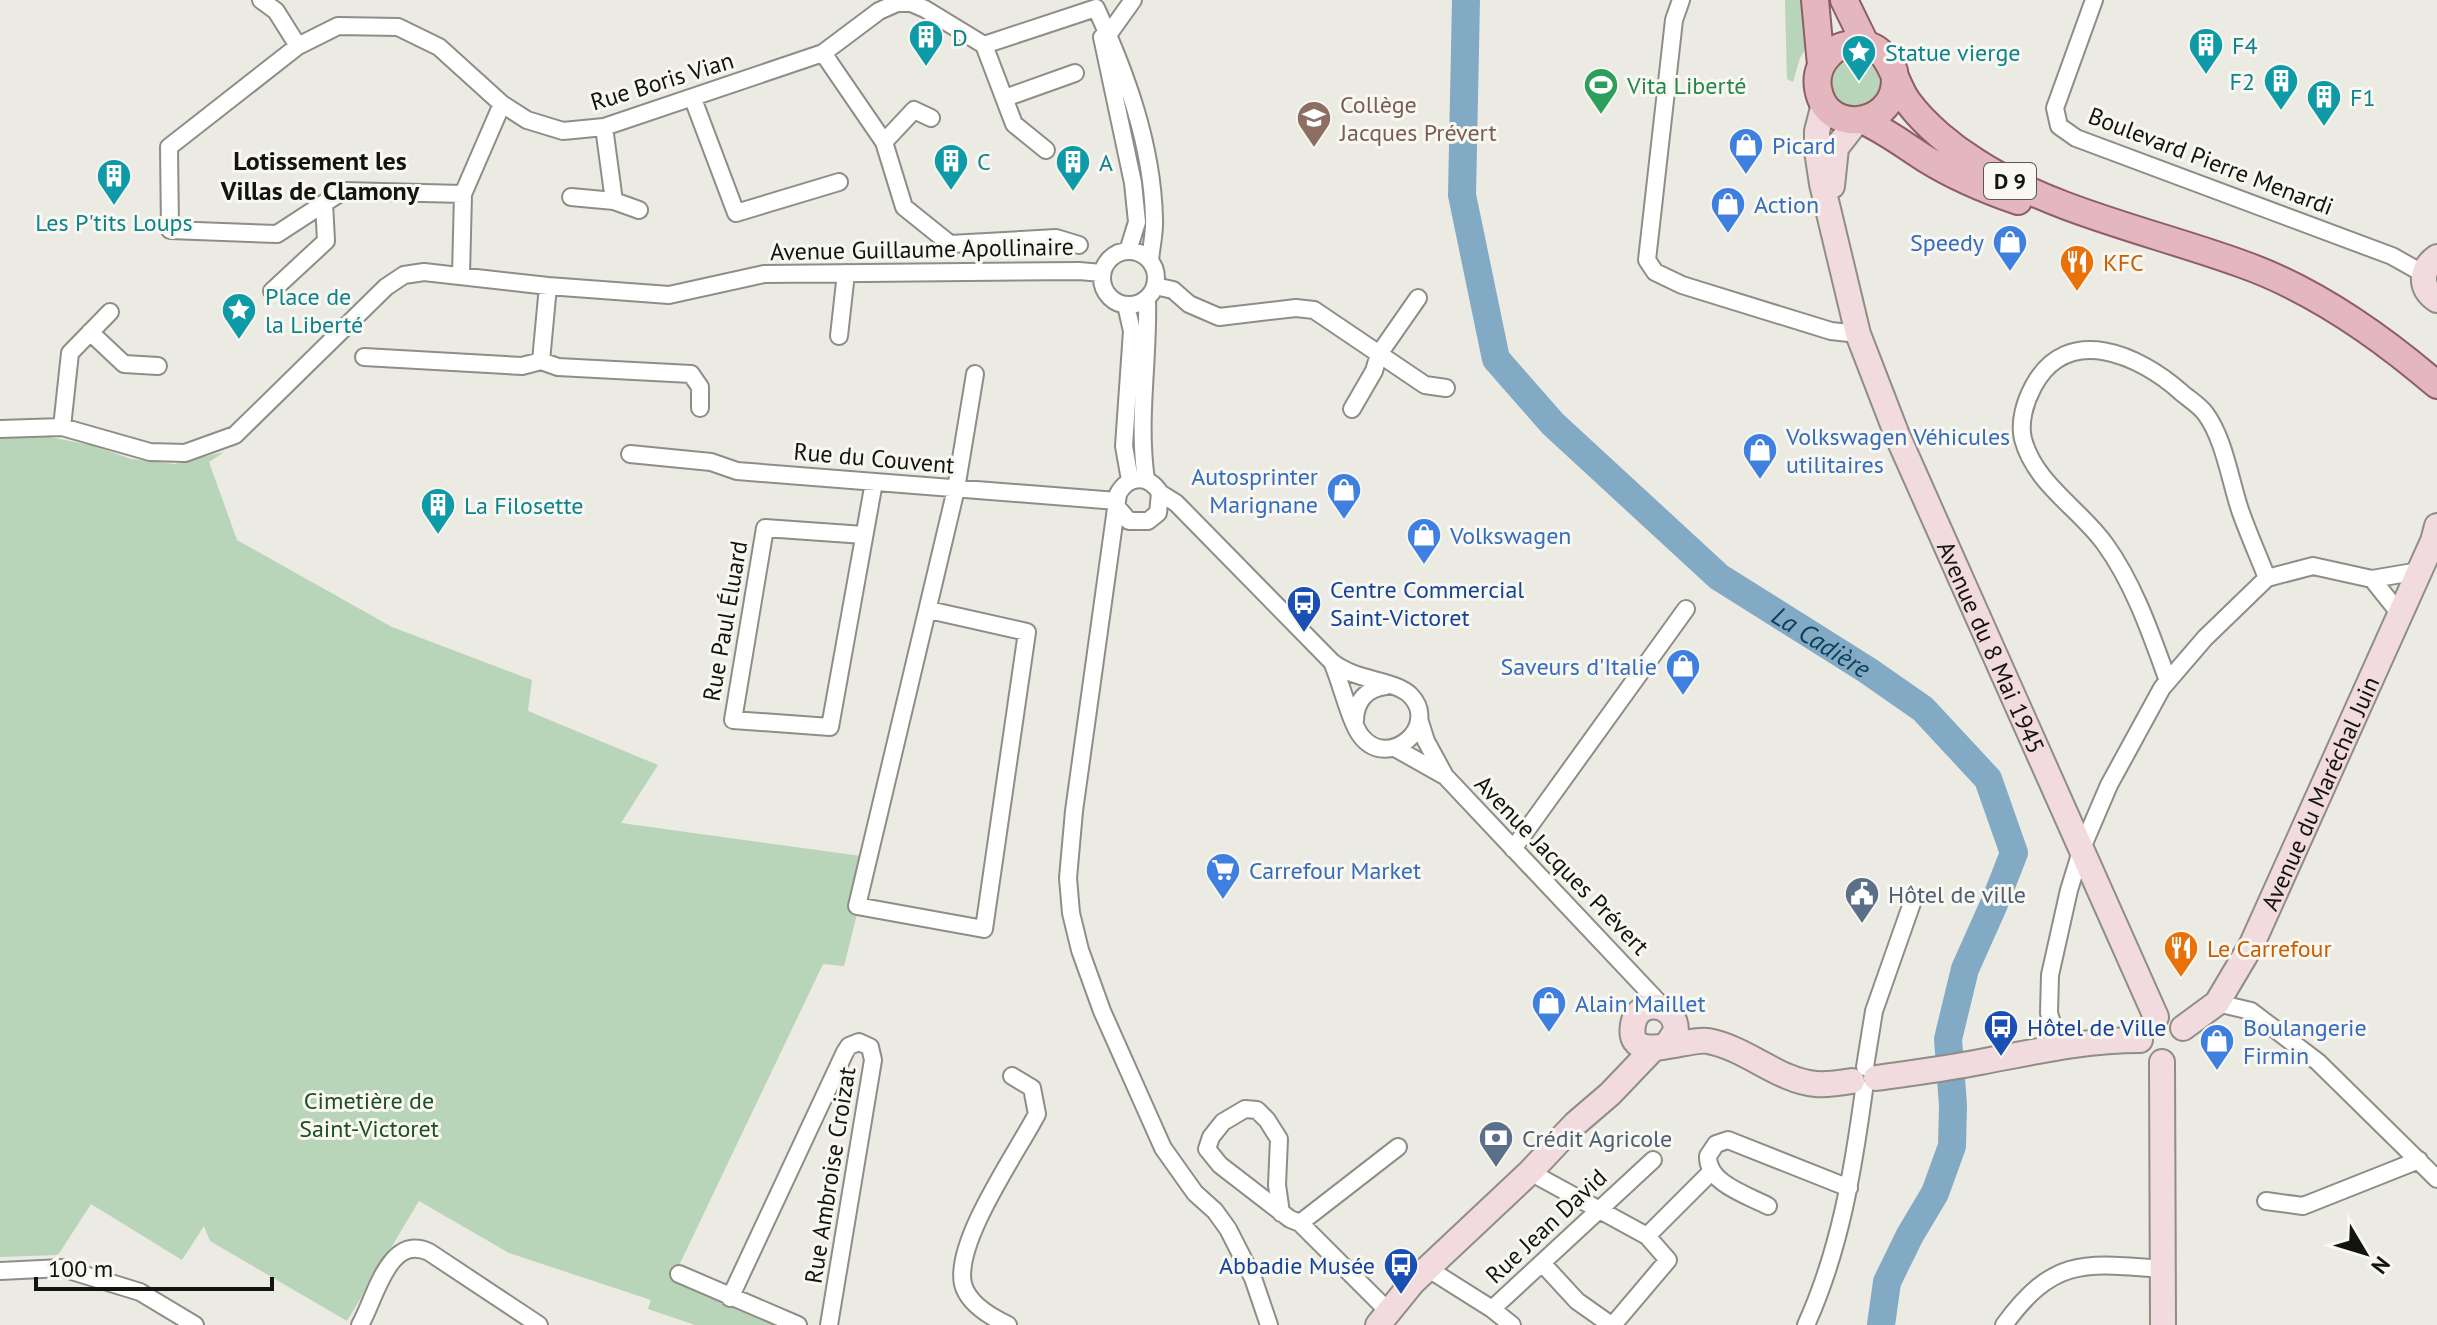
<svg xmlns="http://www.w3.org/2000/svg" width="2437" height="1325" font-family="'PT Sans',sans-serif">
<rect width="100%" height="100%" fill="#ebeae3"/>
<path fill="#b8d4b9" d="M1785 0H1805L1808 45 1800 58 1793 82 1787 79Z
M1857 54C1889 68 1891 93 1860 110L1835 104 1828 71 1832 64Z
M50 437 95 446 131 459 175 464 224 452 209 462 237 540 392 627 532 680 528 711 658 765 621 823 861 856 850 912 857 914 844 966 823 964 673 1278 784 1325H695L648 1309 651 1300 509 1253 419 1201 347 1321 210 1241 204 1226 182 1260 91 1204 58 1255 0 1257V438Z"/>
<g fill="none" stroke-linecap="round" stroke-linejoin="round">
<path stroke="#82aac5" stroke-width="28" id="s1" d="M1466 0 1462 195 1496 359 1553 424 1719 577 1867 670 1923 709 1988 779 2014 853 1994 904 1965 969 1948 1039 1953 1105 1952 1146 1935 1193 1910 1235 1887 1282 1881 1325"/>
<defs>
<path id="street" d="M261 0 276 11 298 46
M1681 0 1674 20 1647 260 1655 272 1682 285 1831 331 1858 334
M2094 0 2055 108 2059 126 2076 138 2392 256 2424 274
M1096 8C1126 73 1152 144 1154 218 1155 232 1151 247 1150 261
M1108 35 1133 0
M1102 37 1133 183 1137 222 1128 251
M984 45 1014 124 1046 150
M823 53 884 142 904 207 950 244 1056 238 1079 245
M1005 98 1075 73
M693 99 736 213 839 182
M884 142 914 110 931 118
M463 194 343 191 277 234 170 230 169 147 298 46 338 26 398 27 439 47 502 104 527 120 563 131 604 127 823 53 879 11 897 3H911L925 9 984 45 1096 8
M571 197 614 201 604 127
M614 201 639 210
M1102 278a27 27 0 1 1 54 0a27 27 0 1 1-54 0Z
M461 275 463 194 502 104
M1155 286 1173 290 1189 304 1219 317 1296 308 1314 310 1425 385 1446 388
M272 291 326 241 324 203
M1126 305 1132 331 1124 446 1130 480
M90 332 124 364 158 366
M839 336 846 273
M364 357 522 366 541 361 558 367 691 374 700 387V408
M541 361 548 286
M1352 409 1374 371 1379 354 1418 298
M62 427 70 353 110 312
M0 429 62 427 150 452 185 453 235 435 386 287 404 275 424 272 548 286 669 295 764 274 1079 271 1102 273
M630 454 711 462 737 471 1117 501
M1146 480C1137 419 1149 359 1147 298
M1160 493 1176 503 1332 662C1355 681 1395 680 1410 695 1441 726 1388 771 1361 736 1350 722 1341 682 1332 662
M1117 507 1129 521H1148L1158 513 1160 493C1149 474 1128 475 1118 494L1074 811 1068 878 1071 913 1080 950 1102 1011 1163 1148 1195 1193 1215 1211 1228 1229 1253 1278 1269 1325
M864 535 765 528 733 720 830 727 874 482
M2372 579 2419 571
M929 610 1027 632 984 929 857 906 956 489 975 374
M2168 681C2151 634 2134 584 2105 544 2079 508 2035 484 2023 439 2019 422 2025 402 2033 387 2067 322 2140 355 2182 393 2189 399 2199 405 2205 413 2224 438 2230 480 2240 510 2248 533 2258 555 2267 578
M1419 719 1426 741 1445 776 1664 1008
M1355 721C1355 702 1366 688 1386 686
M1395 748 1443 775
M1513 849 1686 609
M2217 1003 2251 1011 2318 1062 2437 1179
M2059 1046 2049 1013 2050 975 2069 890 2082 848 2109 785 2162 688 2205 638 2267 578 2313 566 2372 579 2400 614
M1865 1067 1874 1011 1912 903
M1530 1172 1647 1236 1668 1260 1613 1325
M2266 1201 2303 1206 2419 1160
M1768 1206C1747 1195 1707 1183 1708 1156L1716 1144 1728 1140 1849 1188
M1281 1213 1277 1185 1279 1139 1267 1120 1257 1110 1245 1109 1223 1122 1211 1137 1207 1149 1220 1165 1290 1219 1300 1223 1389 1312
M1300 1223 1398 1147
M1647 1236 1711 1172
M1542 1263 1577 1301 1611 1325
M1427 1268 1492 1309 1653 1160
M0 1271 62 1268 140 1292 195 1325
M679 1274 798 1325
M730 1298 845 1052 849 1046 859 1042 870 1047 873 1060 829 1325
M1492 1309 1512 1325
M360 1325C375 1300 388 1233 429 1252L539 1325
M1008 1325C991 1317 968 1304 963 1284 954 1242 1016 1154 1037 1114L1032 1088 1012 1076
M1806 1325C1840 1250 1853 1171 1864 1090
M2004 1325C2054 1256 2086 1263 2164 1269"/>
<g id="secondary">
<path id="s2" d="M1824 104 1817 131V151L1822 184 1858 334 1897 435 2156 1017"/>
<path d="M1832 186 1836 148 1857 121"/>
<path d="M2437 257C2420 269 2419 288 2437 300"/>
<path id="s3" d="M2183 1028 2217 1003 2252 944 2433 541 2437 526"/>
<path d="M1666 1046 1676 1031C1676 1001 1637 998 1633 1025 1626 1067 1688 1037 1708 1041 1746 1048 1779 1081 1816 1084 1828 1085 1840 1083 1852 1081"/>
<path d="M2162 1062 2163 1325"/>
<path d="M1876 1078C1910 1073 1945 1069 1980 1062 2034 1052 2085 1040 2140 1040"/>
<path d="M1378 1325 1413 1282 1530 1172 1575 1124 1610 1094 1652 1050"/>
</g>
<path id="primary" d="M1815 0 1821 65
M1844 0 1865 43
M1894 71C1904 125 1826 140 1818 88 1816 75 1820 64 1829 55 1836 47 1846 44 1856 44 1892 43 1891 79 1908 102 1925 125 1952 147 1976 162 2051 211 2157 233 2242 264 2313 289 2380 336 2437 385
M1862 120C1886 131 1904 145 1926 159 1955 177 1986 190 2018 201"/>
</defs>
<use href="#street" stroke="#8e8d86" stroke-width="20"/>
<use href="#secondary" stroke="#8e8d86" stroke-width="28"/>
<use href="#primary" stroke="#8f5e64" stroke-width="30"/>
<use href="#street" stroke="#fff" stroke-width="16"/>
<use href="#secondary" stroke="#f2dbde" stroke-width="24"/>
<use href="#primary" stroke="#e4b7be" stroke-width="26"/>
</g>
<defs>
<symbol id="building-pin" viewBox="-11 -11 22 30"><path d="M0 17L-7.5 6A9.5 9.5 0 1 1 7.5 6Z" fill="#0f9aa8" stroke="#f8f7f0"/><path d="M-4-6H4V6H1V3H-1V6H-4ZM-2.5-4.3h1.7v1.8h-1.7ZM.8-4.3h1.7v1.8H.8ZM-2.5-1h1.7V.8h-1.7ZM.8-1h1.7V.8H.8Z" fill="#fff"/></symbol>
<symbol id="sight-pin" viewBox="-11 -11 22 30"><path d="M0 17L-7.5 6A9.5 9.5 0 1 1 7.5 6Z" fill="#0f9aa8" stroke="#f8f7f0"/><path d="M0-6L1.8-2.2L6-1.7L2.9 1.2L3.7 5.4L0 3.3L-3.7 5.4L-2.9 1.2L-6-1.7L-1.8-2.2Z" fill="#fff"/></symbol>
<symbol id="stadium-pin" viewBox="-11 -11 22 30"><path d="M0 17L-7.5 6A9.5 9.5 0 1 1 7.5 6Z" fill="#2e9e5b" stroke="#f8f7f0"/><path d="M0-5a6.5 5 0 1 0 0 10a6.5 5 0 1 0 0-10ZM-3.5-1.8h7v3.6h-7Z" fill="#fff"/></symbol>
<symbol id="school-pin" viewBox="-11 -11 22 30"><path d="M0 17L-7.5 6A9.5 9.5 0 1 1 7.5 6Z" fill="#8d6e63" stroke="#f8f7f0"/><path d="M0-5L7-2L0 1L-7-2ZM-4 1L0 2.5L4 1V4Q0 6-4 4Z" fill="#fff"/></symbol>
<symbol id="shop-pin" viewBox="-11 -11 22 30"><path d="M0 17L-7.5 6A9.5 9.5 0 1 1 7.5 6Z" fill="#3f7fe0" stroke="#f8f7f0"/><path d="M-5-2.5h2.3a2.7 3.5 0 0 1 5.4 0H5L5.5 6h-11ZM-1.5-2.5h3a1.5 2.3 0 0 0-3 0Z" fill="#fff"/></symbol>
<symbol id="restaurant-pin" viewBox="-11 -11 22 30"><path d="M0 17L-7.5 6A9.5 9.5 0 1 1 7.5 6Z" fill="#e8710a" stroke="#f8f7f0"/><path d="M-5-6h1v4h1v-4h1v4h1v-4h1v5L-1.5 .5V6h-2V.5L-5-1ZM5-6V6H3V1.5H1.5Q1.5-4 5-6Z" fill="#fff"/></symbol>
<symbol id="bus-pin" viewBox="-11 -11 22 30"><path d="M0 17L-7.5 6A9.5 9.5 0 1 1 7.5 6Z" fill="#1a4fb4" stroke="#f8f7f0"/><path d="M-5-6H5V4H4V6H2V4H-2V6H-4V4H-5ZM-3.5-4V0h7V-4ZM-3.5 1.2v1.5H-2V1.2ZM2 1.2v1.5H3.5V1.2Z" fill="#fff"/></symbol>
<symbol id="supermarket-pin" viewBox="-11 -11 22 30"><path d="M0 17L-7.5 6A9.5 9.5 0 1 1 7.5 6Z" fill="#3f7fe0" stroke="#f8f7f0"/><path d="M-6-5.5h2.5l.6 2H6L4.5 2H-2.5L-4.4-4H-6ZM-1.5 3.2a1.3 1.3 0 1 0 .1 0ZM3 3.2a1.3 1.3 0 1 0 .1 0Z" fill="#fff"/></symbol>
<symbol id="civic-pin" viewBox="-11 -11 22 30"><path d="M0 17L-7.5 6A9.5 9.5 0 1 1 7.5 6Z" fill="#5c6f8a" stroke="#f8f7f0"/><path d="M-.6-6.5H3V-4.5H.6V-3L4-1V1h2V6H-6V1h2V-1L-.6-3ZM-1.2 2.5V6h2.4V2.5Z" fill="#fff"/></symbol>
<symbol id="bank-pin" viewBox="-11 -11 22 30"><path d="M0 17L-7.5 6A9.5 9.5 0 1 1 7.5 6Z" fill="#5c6f8a" stroke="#f8f7f0"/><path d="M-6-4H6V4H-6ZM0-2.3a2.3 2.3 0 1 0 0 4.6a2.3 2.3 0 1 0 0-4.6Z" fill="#fff"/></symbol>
</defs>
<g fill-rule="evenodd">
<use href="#building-pin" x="906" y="17" width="40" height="54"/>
<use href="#building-pin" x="2186" y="25" width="40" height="54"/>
<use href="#sight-pin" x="1839" y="32" width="40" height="54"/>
<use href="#building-pin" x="2261" y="61" width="40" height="54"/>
<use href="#stadium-pin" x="1581" y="65" width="40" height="54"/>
<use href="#building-pin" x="2304" y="77" width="40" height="54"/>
<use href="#school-pin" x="1294" y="98" width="40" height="54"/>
<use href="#shop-pin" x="1726" y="125" width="40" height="54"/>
<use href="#building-pin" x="931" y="141" width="40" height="54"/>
<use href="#building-pin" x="1053" y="142" width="40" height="54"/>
<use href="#building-pin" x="94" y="156" width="40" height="54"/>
<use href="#shop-pin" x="1708" y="184" width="40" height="54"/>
<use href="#shop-pin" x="1990" y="222" width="40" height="54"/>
<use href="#restaurant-pin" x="2057" y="242" width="40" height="54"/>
<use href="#sight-pin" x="219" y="290" width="40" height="54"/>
<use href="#shop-pin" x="1740" y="430" width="40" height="54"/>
<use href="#shop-pin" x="1324" y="470" width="40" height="54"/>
<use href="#building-pin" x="418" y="485" width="40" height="54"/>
<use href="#shop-pin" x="1404" y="515" width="40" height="54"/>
<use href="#bus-pin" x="1284" y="583" width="40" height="54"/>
<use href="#shop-pin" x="1663" y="646" width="40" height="54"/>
<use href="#supermarket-pin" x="1203" y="850" width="40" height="54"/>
<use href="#civic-pin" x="1842" y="874" width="40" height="54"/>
<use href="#restaurant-pin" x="2161" y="928" width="40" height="54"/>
<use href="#shop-pin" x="1529" y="983" width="40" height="54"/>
<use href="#bus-pin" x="1981" y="1007" width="40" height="54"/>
<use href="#shop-pin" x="2197" y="1021" width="40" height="54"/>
<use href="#bank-pin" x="1476" y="1118" width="40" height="54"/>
<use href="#bus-pin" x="1381" y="1245" width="40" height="54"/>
</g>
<g text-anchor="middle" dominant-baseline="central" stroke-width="6" stroke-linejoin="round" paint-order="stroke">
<rect fill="#f8f7f0" stroke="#585753" stroke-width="2" x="1984" y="163" width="52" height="36" rx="6"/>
<g font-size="22" font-weight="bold" fill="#131310">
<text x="2010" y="181">D 9</text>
</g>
<g font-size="24" fill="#0d838f" stroke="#f8f7f0" text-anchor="start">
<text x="952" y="37">D</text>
<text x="2232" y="45">F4</text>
<text x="1885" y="52">Statue vierge</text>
<text x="2255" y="81" text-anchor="end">F2</text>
<text x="2350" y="97">F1</text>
<text x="977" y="161">C</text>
<text x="1099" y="162">A</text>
<text x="114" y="222" text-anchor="middle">Les P'tits Loups</text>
<text x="265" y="296">Place de<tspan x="265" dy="28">la Liberté</tspan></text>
<text x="464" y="505">La Filosette</text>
</g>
<g font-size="24" fill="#131310" stroke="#f8f7f0">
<text transform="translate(662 81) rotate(-17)">Rue Boris Vian</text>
<text transform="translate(2211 161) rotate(21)">Boulevard Pierre Menardi</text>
<text transform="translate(922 249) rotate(-1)">Avenue Guillaume Apollinaire</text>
<text transform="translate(874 458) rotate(5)">Rue du Couvent</text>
<text transform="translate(725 621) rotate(-80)">Rue Paul Éluard</text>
<text stroke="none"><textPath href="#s2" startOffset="576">Avenue du 8 Mai 1945</textPath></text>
<text stroke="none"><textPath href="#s3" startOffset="276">Avenue du Maréchal Juin</textPath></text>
<text transform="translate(1562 865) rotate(46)">Avenue Jacques Prévert</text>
<text transform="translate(830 1175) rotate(-81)">Rue Ambroise Croizat</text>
<text transform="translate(1546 1226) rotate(-43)">Rue Jean David</text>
</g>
<g font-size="24" fill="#27864d" stroke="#f8f7f0" text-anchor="start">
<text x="1627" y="85">Vita Liberté</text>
</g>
<g font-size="24" fill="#785e54" stroke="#f8f7f0" text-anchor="start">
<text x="1340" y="104">Collège<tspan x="1340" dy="28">Jacques Prévert</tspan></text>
</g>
<g font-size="24" fill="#366cbe" stroke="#f8f7f0" text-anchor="start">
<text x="1772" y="145">Picard</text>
<text x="1754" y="204">Action</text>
<text x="1984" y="242" text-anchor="end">Speedy</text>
<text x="1786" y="436">Volkswagen Véhicules<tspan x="1786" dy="28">utilitaires</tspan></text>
<text x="1318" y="476" text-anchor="end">Autosprinter<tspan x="1318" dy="28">Marignane</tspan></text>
<text x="1450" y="535">Volkswagen</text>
<text x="1657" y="666" text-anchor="end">Saveurs d'Italie</text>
<text x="1249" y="870">Carrefour Market</text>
<text x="1575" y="1003">Alain Maillet</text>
<text x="2243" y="1027">Boulangerie<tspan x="2243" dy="28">Firmin</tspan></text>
</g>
<g font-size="24" fill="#c56008" stroke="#f8f7f0" text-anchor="start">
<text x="2103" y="262">KFC</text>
<text x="2207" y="948">Le Carrefour</text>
</g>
<g font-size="24" fill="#164399" stroke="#f8f7f0" text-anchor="start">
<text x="1330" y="589">Centre Commercial<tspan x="1330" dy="28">Saint-Victoret</tspan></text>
<text x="2027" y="1027">Hôtel de Ville</text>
<text x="1375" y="1265" text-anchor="end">Abbadie Musée</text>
</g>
<g font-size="24" fill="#4e5e75" stroke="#f8f7f0" text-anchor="start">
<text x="1888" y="894">Hôtel de ville</text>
<text x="1522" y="1138">Crédit Agricole</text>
</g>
<g font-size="24" fill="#1e4e23" stroke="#f8f7f0">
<text x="369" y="1100">Cimetière de<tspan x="369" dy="28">Saint-Victoret</tspan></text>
</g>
<g font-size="26" font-weight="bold" fill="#131310" stroke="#f8f7f0">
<text x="320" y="160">Lotissement les<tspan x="320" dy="30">Villas de Clamony</tspan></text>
</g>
<g font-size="26" font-style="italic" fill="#0d405b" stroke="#f8f7f0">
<text stroke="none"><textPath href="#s1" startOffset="796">La Cadière</textPath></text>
</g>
</g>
<g transform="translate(2365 1253) rotate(128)" stroke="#f8f7f0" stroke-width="6" paint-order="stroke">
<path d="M0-6L14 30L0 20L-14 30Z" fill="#131310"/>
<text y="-12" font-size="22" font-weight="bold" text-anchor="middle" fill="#131310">N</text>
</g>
<path d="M36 1277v12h236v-12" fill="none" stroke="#131310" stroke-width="4"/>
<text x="48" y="1277" font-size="24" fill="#131310" stroke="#f8f7f0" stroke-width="6" paint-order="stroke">100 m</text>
</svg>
